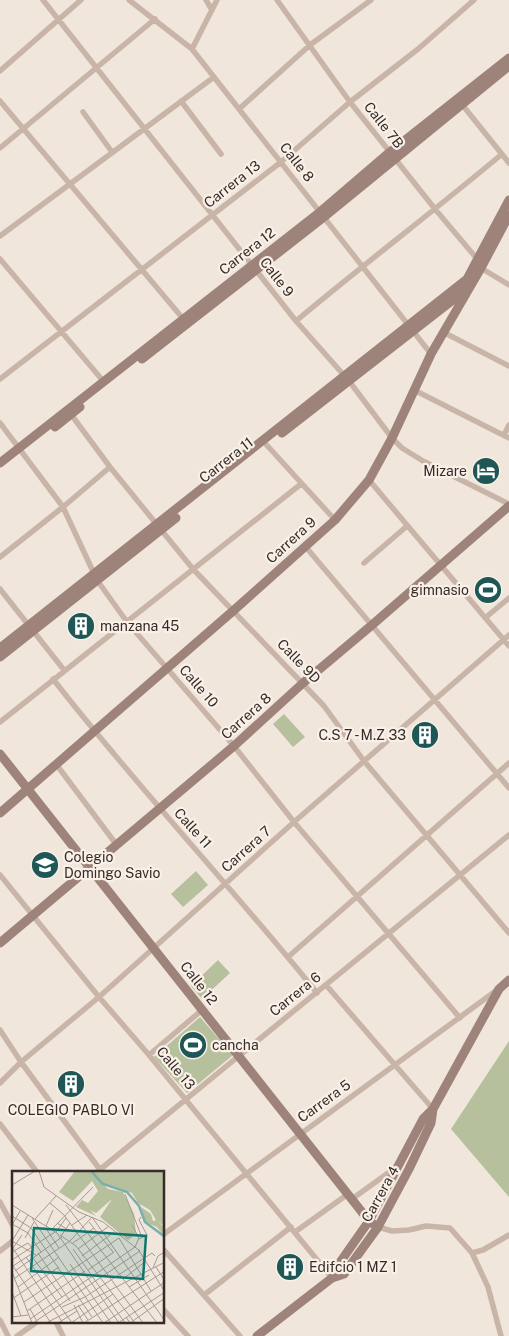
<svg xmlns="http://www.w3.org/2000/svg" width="509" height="1336" font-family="'Public Sans',sans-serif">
<rect width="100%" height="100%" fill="#f1e6dc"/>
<path fill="#b7c09c" d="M284 714 305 737 293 747 273 724Z
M196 871 208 885 183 907 171 894Z
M218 960 230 973 202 999 191 986Z
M200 1017 233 1055 187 1093 154 1057Z
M509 1041V1197L451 1129Z"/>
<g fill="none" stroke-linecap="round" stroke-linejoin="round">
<path stroke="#c9b5a8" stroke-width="5.5" d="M43 0 296 321 349 381 392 438 402 448 423 461 509 504
M129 0 192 49 431 354
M206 0 212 10
M277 0 350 102 435 209 478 260
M192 49 217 0
M0 71 81 0
M0 101 185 321
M181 101 221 154
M460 102 509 163
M239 109 310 45 371 0
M83 112 112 152
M0 148 155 19
M0 236 214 77
M0 259 104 382
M481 268 509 285
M296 321C364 264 434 211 502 154
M443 332 509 366
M0 379 281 162 350 102 418 49 474 0
M414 390 509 438
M70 413 110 467 193 569 324 706 364 761 509 933
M0 423 63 507 97 580 127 622 234 746 294 822 460 1018
M504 435 509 425
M263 441 335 520
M369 480 509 646
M305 546 509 788
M0 557 63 507 110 467
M364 563 407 526
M0 589 64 670
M485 618 509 598
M53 679C137 787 231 886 317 993
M0 722 301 484
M56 764 116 844
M0 875 99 997 149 1055 332 1278
M288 957 509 763
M326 985 433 1109
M0 1030 21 1062 101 1171
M149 1055 202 1010
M0 1083 21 1062 99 997 294 822 509 635
M0 1124 37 1172
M97 1172 509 835
M352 1199 395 1168
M0 1202 14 1228
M378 1227 392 1231 409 1230 426 1226 450 1228 472 1253 483 1250 509 1235
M295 1232 348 1194
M164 1234 497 990
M164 1250 240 1336
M0 1251 14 1240
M472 1253 488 1287 501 1336
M204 1295 291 1227
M164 1310 188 1336
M0 1320 8 1336
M56 1322 63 1336
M17 1336 37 1322"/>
<path stroke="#9d8379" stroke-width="9" d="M142 359 324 217 509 66
M55 427 80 407
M282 433 467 289
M0 463 320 212 390 152 509 58
M0 648 467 279 509 200
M0 657 176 518
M0 754 369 1221 378 1227
M0 813 233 611 335 520 369 480 392 438 431 354 481 268 509 215
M0 943 234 746 303 683 372 625 509 506
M332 1278 336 1268 369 1221 423 1119 433 1109 499 989 509 980
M257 1336 332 1278 344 1274 378 1227 409 1169 431 1123 433 1109"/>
</g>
<defs>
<symbol id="hotel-disc" viewBox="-11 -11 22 22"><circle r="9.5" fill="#1e5756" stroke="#f9f0e8"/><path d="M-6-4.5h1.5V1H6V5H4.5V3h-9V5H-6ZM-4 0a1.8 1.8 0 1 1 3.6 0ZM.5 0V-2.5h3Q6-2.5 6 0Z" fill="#fff"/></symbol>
<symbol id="stadium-disc" viewBox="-11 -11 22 22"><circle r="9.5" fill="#1e5756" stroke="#f9f0e8"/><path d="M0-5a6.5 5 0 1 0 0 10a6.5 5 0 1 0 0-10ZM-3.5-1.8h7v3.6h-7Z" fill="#fff"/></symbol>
<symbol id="building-disc" viewBox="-11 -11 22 22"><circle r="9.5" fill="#1e5756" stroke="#f9f0e8"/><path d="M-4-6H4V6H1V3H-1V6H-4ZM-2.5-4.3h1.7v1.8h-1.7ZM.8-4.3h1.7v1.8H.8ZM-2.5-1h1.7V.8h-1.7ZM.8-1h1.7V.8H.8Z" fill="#fff"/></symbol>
<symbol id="school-disc" viewBox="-11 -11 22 22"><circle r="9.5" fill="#1e5756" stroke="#f9f0e8"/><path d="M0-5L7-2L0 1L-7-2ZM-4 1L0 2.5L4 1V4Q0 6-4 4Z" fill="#fff"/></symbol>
</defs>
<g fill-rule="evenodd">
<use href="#hotel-disc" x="470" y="455" width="32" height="32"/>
<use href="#stadium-disc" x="472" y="574" width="32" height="32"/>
<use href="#building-disc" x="65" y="610" width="32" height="32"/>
<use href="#building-disc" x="409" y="719" width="32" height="32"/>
<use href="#school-disc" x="29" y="849" width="32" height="32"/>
<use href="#stadium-disc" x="177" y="1029" width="32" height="32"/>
<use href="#building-disc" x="55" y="1068" width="32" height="32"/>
<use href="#building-disc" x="274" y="1251" width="32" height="32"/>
</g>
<g text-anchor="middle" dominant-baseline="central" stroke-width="4.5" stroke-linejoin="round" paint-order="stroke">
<g font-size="14" fill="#362b28" stroke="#f9f0e8">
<text transform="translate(384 125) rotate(52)">Calle 7B</text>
<text transform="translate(297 162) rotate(52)">Calle 8</text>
<text transform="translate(232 184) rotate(-38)">Carrera 13</text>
<text transform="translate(247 251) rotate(-38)">Carrera 12</text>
<text transform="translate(277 277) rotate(52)">Calle 9</text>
<text transform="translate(226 460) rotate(-38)">Carrera 11</text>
<text transform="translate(291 540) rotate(-42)">Carrera 9</text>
<text transform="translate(299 661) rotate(46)">Calle 9D</text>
<text transform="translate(199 686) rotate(49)">Calle 10</text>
<text transform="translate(246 716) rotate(-42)">Carrera 8</text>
<text transform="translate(193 828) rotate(48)">Calle 11</text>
<text transform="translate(246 849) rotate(-42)">Carrera 7</text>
<text transform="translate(199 983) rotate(52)">Calle 12</text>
<text transform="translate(295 994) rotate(-39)">Carrera 6</text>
<text transform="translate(176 1068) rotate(50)">Calle 13</text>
<text transform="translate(324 1101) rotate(-36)">Carrera 5</text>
<text transform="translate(380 1194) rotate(-61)">Carrera 4</text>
</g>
<g font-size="14" fill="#362b28" stroke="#f9f0e8" text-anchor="start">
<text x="467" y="471" text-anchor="end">Mizare</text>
<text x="469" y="590" text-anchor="end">gimnasio</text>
<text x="100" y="626">manzana 45</text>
<text x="406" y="735" text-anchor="end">C.S 7 - M.Z 33</text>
<text x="64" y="857">Colegio<tspan x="64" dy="16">Domingo Savio</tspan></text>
<text x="212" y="1045">cancha</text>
<text x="71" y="1110" text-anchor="middle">COLEGIO PABLO VI</text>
<text x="309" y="1267">Edifcio 1 MZ 1</text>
</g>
</g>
<g transform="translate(12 1171)">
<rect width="152" height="152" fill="#f1e6dc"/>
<path d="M63 0H78L96 18 111 21 122 43 124 63 116 69 88 46 100 28 84 42 78 39 84 45 64 36 70 29 76 32 86 20 80 10 61 30 47 21ZM80 0H152V55L145 50 152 56V65L145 56 133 51 129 36 139 43 141 50 144 49 138 39 126 32 120 22 92 13Z" fill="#b7c09c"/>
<path fill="none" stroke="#7baeac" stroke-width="2.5" d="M79 0 91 13 115 21 127 35 133 51 153 66"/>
<path fill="none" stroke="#a69b94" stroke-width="1" d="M27 0 32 16 67 41 91 51 128 80M0 14 23 0M113 23 129 64M38 32 52 44 131 152M0 34 45 62 107 152M54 34 145 152M0 45 19 57 80 146M20 47 91 152M23 48 44 25M77 51 101 81M45 52 58 60M0 53 16 62 29 81M0 54 8 40M60 54 75 44M34 55 41 39M40 58 81 16M35 59 47 77M44 61 54 47M48 64 64 75 123 152M49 65 58 52M13 67 22 51M107 67 139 120M127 68 135 64 127 49 129 46M0 70 16 44M0 70 24 84M61 72 82 57M0 76 51 152M1 77 10 64M61 78 113 152M66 78 97 55M126 78 153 121M0 81 16 72 20 77M26 82 58 130M70 85 102 61M14 86 60 152M21 87 50 126M0 89 43 61M58 93 99 152M1 95 39 152M1 95 21 82M144 96 153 110M141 97 146 85 151 82 153 86M76 99 102 81M3 100 50 66M0 101 20 152M3 107 58 70 80 46 153 150M111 108 134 90M6 116 47 86M117 116 137 104M0 121 9 145M0 128 47 96M12 131 107 67M62 134 71 152M66 134 76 149M50 136 73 126 140 82 143 85M18 138 26 152M15 140 73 100M0 146 16 144M114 146 118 152 153 127M18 148 123 76 127 67 120 54M21 152 128 80M34 152 153 91M46 152 65 140M59 152 101 123M72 152 153 100M92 152 153 111M106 152 153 121"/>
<path fill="#0f766e" fill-opacity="0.15" stroke="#0f766e" stroke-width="2.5" d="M22 57 134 65 131 108 19 100Z"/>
<rect width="152" height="152" fill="none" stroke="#362b28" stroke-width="2.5"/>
</g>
</svg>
